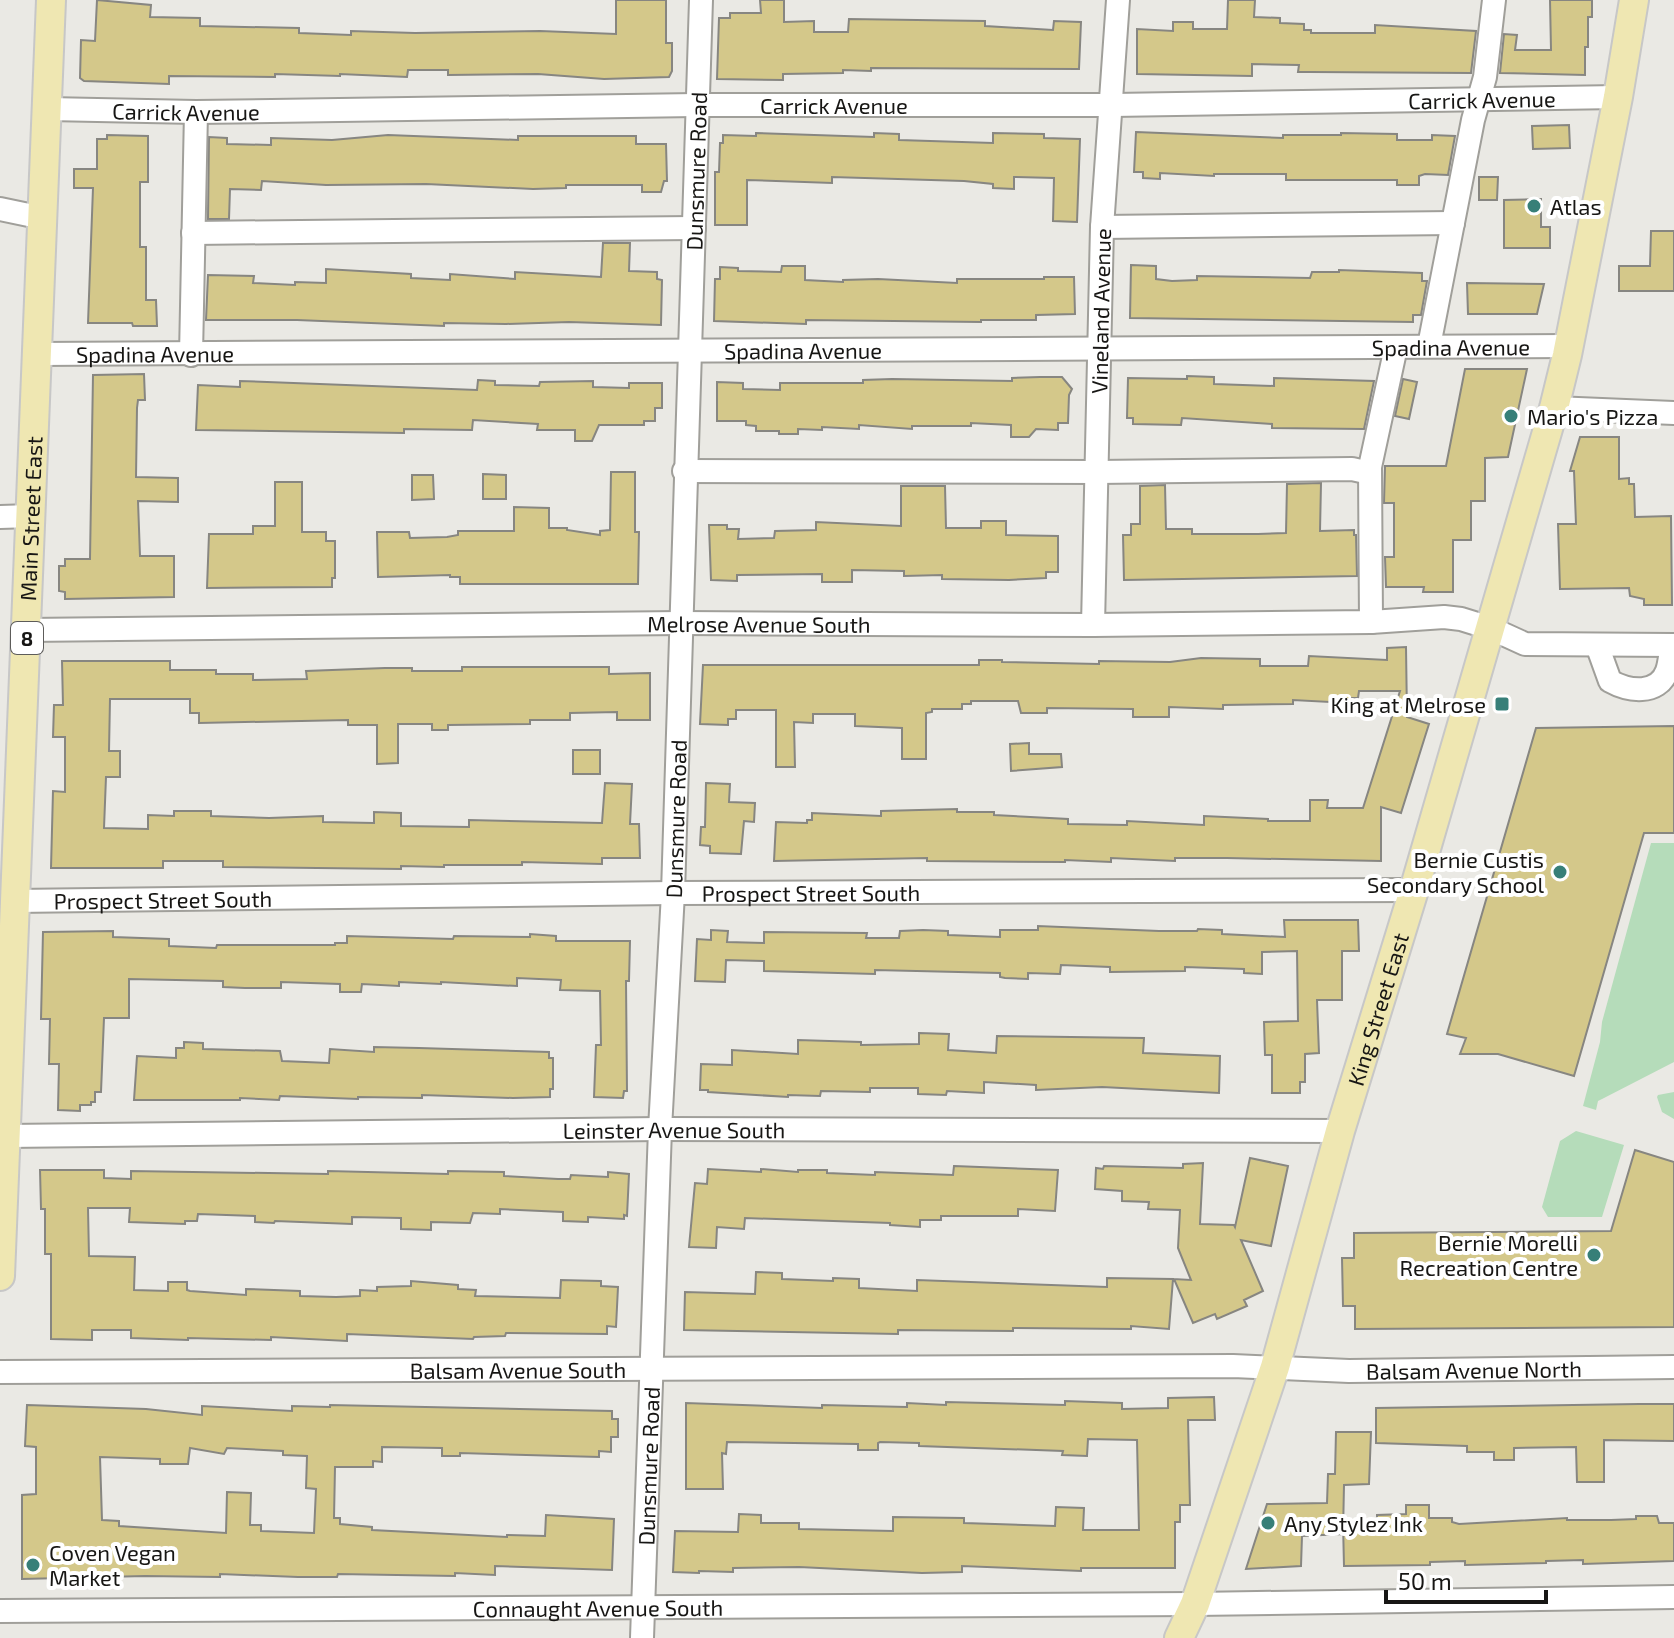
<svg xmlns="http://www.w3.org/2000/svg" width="1674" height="1638" font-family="'Exo 2',sans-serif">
<rect width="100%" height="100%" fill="#eae9e4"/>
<path fill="#b5dcba" d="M1651 843H1674V1062L1604 1098 1598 1101 1596 1110 1583 1106 1600 1042 1602 1022Z
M1674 1092V1119L1662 1112 1657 1097 1658 1095Z
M1576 1131 1624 1145 1602 1217H1548L1542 1207 1560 1141Z"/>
<path fill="#d4c88a" stroke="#878681" stroke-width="2" fill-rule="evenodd" d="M97 0 151 5 150 17 200 18V26L299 28V33L351 35V31L415 33 540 31 616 34V0H666V43H672V71L669 77 604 79 538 74 448 75V70H408L407 77 340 74V76L275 74V77L169 76V84L84 81 80 78 81 40 95 41Z
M760 0H784V22L814 21V32H848L849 19 985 21V26L1053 30 1054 21 1081 22 1079 69 871 68V71L843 70V73L783 74V80L717 79 719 18H730V13H761Z
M1228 0H1255L1254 17 1280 18V23L1304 24V30H1311V33H1375V25L1476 31 1471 73 1310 72H1298L1299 65 1252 64V76L1137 74V29L1173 31V22H1193V29H1227Z
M1550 0H1592V17H1588V47H1585V75L1500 73 1504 34 1517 35 1515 50H1551Z
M1569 125 1570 148 1533 149 1532 126Z
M1136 132 1283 138V135H1341V133L1397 134V140H1432V135L1455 136 1448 175 1425 174 1419 176V185H1397V180H1286V174H1214V176L1160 173V179L1143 178V172H1134Z
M756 133 874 137V133L899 134V140L993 143V133L1044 134V138L1080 139 1077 222 1053 221 1054 178 1014 177V189L993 188V184L964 181 832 177V183L747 180V225H715V172H719L720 143H723V135L756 136Z
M107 135 148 136V182H140V247H146V300H156L157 326H133L132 323H88L93 188H74V169H97V139H107Z
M388 135 518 140V136H636V144H666L667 181H664L661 192H642V185H566V188L533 189 426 184 326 185 262 181 261 190 230 189 229 219H208L209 137 227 138V144L271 145V138L332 140Z
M1479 177H1498L1497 200H1479Z
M1541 199V227H1550V248H1504V200Z
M1651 231H1674V291H1619V266H1650Z
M603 243H630L629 271 657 272V279L662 280 661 325 569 322 506 324 444 323V326L297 320H206L208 275 254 276 253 283 295 285V282L326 283V269L411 274V278L450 280V274L515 279V272L601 277Z
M1131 265 1156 266V279L1172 281 1197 280V276L1310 278 1312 272H1339V270L1422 273V281H1427L1421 315H1413V322L1130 318Z
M782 266H805V280L843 282V280L878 279 957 283V279H1044V277H1074L1075 314 1036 315V320H981V322L806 320V324L714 321 715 279H720V267L738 268V271L781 272Z
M1467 283 1544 284 1537 314H1468Z
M1465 369H1527L1508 457 1485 458V501H1471V540H1453V592H1423L1424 587H1386L1385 557H1394V503H1384L1385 466H1446Z
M144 374 145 400H138L137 408 136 477 178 478V502L138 501 140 556H174V597L65 599V592L59 591V566H65V559H90L93 375Z
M1187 376 1214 377V384L1274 386V378L1374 381 1364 429 1272 428V424L1182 418 1181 425 1133 424V418H1127L1128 378 1187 379Z
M1040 377H1062L1072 389 1069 395 1068 423H1058V430L1036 429 1029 437H1011V425L971 423V426H912V429L859 425V429L822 427V430L798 429V434H779V431H756V426L746 425V421H717V382L743 383V389L780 390V383H863V380L892 379 1012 381V378Z
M1403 379 1417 382 1409 419 1395 416Z
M478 380 495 381V385L539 386 540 382 593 381V387L629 388V383H662V408H655V421H644V425H599L592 441H575V430H537L538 424 473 420 472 430 404 429V433L196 430 198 385 240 387V381L477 390Z
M1580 437H1619V479L1629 478V484H1634L1635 517 1671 516 1672 605H1644V599L1630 596 1629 588 1560 589 1558 524H1576L1574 471H1570Z
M611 472H635V532H639L638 584H460V577H450V575L378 577 377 532H409L410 538 447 537 458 535V531H514V507L549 508V528H567V530L600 535V531L610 530Z
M483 474 506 475V499H483Z
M412 475H433L434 499 412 500Z
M275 482H302V532H326V541H335V578H332V587L207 588 209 534H253V526H275Z
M1321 483 1320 531 1354 530V535H1356L1357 576 1124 580 1123 535H1131V524H1140V486L1165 485 1166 529H1192V534H1258L1286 533 1287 484Z
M901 486H945L946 528H981V521H1006V535L1058 536V572H1046V578L1009 580 942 579V575L904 576V571L852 570V582H822V574L737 575V581L711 580 709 525H727V529H739L738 539 774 538 775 531 816 530V522L901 526Z
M1406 647 1407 717 1429 724 1401 813 1381 807V861L1227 858H1175V861L1111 858V862L1065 860V862L927 861V858L774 861 776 822 807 823V820H812V813L881 816V811L957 809V812H994V815L1068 819V824L1127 825V821L1204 825V816L1268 819V821H1310V800H1328L1327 808H1363L1400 691H1359L1358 698H1350L1349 703 1293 700V704L1223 705V709L1169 707V717H1133V709L1047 708V713H1021L1018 701H971V704H962V709H932V712L926 713V759H902V728L855 726V714H813V723L794 722 795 767H776V710H736V719H728V725L700 724 703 665H979V660H1002V662L1099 664V661L1170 662 1201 658 1260 659V666H1308L1309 656 1387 660V648Z
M62 661H170V670H216V674H253V680L307 679 306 671 385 668H412V671H462V667H609V674L650 673V720H617V712L570 713V720H530V724L448 725V730H432V724H398V763L377 764V725H348V720L199 723V713H190V699H110L109 751H120V777H106L104 828 148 829V815L174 816V811H211V816L269 818 323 816V822L374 823V812L401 813V826L469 827V820L602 823 605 783 632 784 630 824H639L640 858H602V864L522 862V865H444V867L401 866V869L223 867V861H163V868H51L53 791 65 792V737H53L54 705H63Z
M1674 726V833H1644L1574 1076 1498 1054H1460L1466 1038 1447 1034 1536 728Z
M1029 743V754H1061L1062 767 1011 771 1010 744Z
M573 750H600V774H573Z
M706 783 730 784 729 802 755 803 754 822 744 821 741 854 710 853V846L700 845 701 827H705Z
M1284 920H1358L1359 951H1342V1000H1317L1319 1053 1305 1054V1082H1300V1093H1272V1055H1265L1264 1022 1298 1021 1297 951 1262 952V974L1244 973V969L1185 967V971L1110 972V967L1061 965 1060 974 1028 973V979L1005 978 1000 977V973L875 970V974L764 971V961L726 960 725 982 695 981 697 939 711 940V930L728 931 727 942 764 943V932L867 933 866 938H899L900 931 923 930 948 931V935L1000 937V930H1038V926L1159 931H1197L1198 929 1222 930V934L1285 937Z
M113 931V937L169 939V946L216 948 217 945H335V943H347V936L453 939 454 936 530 937V934L556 936V941H630L629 981H626L627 1091H624L623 1098 594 1097 596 1045H601L600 991 560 990 561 980 517 978V986L441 982V984L399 982V986L362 984 361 992H340V984L281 982V988H245L223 987V981L129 979V1018H104L101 1092H95V1102H91V1105H80V1111L58 1110 59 1064H49L50 1019H41L43 932Z
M919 1033 949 1034 948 1050 996 1053 997 1036 1144 1038 1143 1053 1220 1056 1219 1093 1102 1087 1036 1090V1085L984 1082V1093L947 1091 946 1095 918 1094V1088H870V1092L821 1091 820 1096 788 1095V1097L708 1092V1090H700L701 1064 732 1065V1050L798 1054V1040L861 1042V1045L919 1044Z
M184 1042 203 1043V1049L280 1051 282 1061 329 1063 330 1049 374 1052V1047L419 1048 549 1052V1058H553V1089H550V1097L513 1098 422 1095V1098L358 1097V1099L280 1096 279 1100 240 1098V1100H134L137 1056 176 1058V1048H184Z
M1635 1150 1674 1162V1327L1355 1329V1306H1343L1342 1258H1354V1233L1611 1231Z
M1250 1158 1288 1166 1271 1246 1241 1240 1263 1291 1244 1300 1247 1306 1217 1319 1215 1314 1193 1323 1174 1279 1191 1280 1178 1248 1180 1210 1148 1209 1149 1202 1122 1201V1191L1095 1189 1096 1168 1103 1169 1104 1166 1183 1168V1164L1203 1163 1200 1224 1234 1225 1235 1227Z
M954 1166 1058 1170 1055 1211 1018 1209V1216H941V1220H920V1227L890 1225V1223L745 1218 744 1229 717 1227 716 1248 689 1247 695 1183 707 1184 708 1169 761 1172V1169L798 1172V1170H827V1173L875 1175V1172L953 1175Z
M40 1170H104V1178L131 1179V1171L328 1174V1171L448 1174V1171L504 1172V1176L558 1179H570L571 1175 608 1177V1172L629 1174 627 1216 624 1215V1219L588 1217V1222L563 1221V1212L500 1209V1214L473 1213 470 1223 431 1222V1230L401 1229V1218L352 1217V1224L275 1221 274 1223 255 1222V1216L198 1214 197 1221H185V1224L129 1222 130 1208H88L89 1256 135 1257 134 1290 168 1291V1282H187V1290L190 1291 246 1295V1289L300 1291V1296L336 1297 360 1296V1290L377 1291V1287L411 1286V1281L458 1285V1289L476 1290 475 1296 560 1298 561 1280 601 1281V1286L618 1287 616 1327 607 1326V1334L506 1333 505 1336 474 1337 473 1339 347 1334V1341L271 1337V1340L188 1338V1340L131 1338V1330H92V1340L51 1339V1254H45V1209H41Z
M756 1272 782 1273V1279L833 1281V1278L859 1279V1288L917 1291V1280L1107 1287V1278L1173 1279 1169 1329 1131 1326V1329L1013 1328V1331L898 1330V1334L684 1330 685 1292 755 1294Z
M1214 1397 1215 1420H1188L1190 1505H1180V1522H1175V1568H1081V1571L962 1566V1572L922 1573 799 1567 733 1568V1572L699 1571V1573L673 1572 675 1531 738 1532 739 1514 761 1515V1523H799V1529L893 1531V1517L964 1518V1523L1055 1526 1056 1507 1084 1508 1083 1530H1139L1137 1440 1088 1439 1087 1456 1062 1455 1063 1451 919 1446V1443L880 1442 878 1443V1450H858V1444L727 1442 726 1454 722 1453 723 1489H686V1403L822 1408V1405L907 1407V1403L946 1405V1402L1065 1405V1401L1122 1403V1409L1168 1408V1398Z
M1639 1404H1674V1441L1604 1440V1482H1577L1576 1447 1514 1448V1460H1494V1452H1467V1446L1376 1443V1408Z
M27 1405 146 1409 202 1415V1406L292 1411V1406L330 1407V1405L612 1411V1419H618V1437H611V1452L599 1451V1457L460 1453V1456H442V1448L382 1447V1462L373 1461V1467H335L334 1518H340V1524L372 1527V1530L507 1537V1535L545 1536 546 1515 614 1519 612 1570 495 1566V1575L455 1573V1576L338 1574 337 1577H298L220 1574V1577L145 1576 22 1579V1495L36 1494V1447L25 1446ZM190 1448 224 1454 227 1448 283 1451V1455L307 1456 306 1488 316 1489 314 1533 261 1531V1525H250L251 1493 227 1492 226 1533 119 1526V1521L102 1520 100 1457 160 1459V1464H188Z
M1336 1432H1371L1369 1484 1344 1485 1343 1534 1302 1536 1301 1566 1246 1569 1267 1504 1327 1503 1328 1474H1335Z
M1406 1505H1429V1518H1452V1522L1459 1524 1567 1518V1520H1611L1636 1519V1516H1657L1659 1523H1674V1561L1583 1564V1560L1546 1561V1563L1465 1565V1561L1430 1562V1565L1344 1566 1343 1523H1377V1515L1406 1514Z"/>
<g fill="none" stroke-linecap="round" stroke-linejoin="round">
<defs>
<g id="minor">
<path id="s1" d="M48 109 196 112 696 105H1113L1618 97"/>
<path d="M0 209 43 218"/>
<path d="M1102 227 1453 223"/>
<path d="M193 233 694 228"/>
<path d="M1429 346 1473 120 1485 77 1494 0"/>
<path id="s2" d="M37 354 1569 346"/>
<path d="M191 355 196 112"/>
<path d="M1554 408 1674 413"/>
<path d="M684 471 1097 472 1352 469 1370 473"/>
<path d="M0 517 31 516"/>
<path d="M1371 622 1370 467 1396 347"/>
<path id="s3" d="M1093 625 1102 227 1118 0"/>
<path id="s4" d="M27 630 681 623 1093 625 1371 622 1444 617 1461 619 1490 628 1525 644 1674 645"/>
<path d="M1597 645 1610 681C1628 691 1658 696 1667 671 1670 663 1670 653 1672 645"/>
<path id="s5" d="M15 901 673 893 1414 890"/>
<path id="s6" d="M6 1136 660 1129 1340 1131"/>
<path id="s7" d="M0 1372 1233 1366 1349 1371 1674 1367"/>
<path id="s8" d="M0 1611 1195 1604 1674 1597"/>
<path id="s9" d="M642 1638 660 1129 673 893 701 0"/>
</g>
<g id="major">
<path id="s10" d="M0 1276 51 0"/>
<path id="s11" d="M1179 1638 1195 1604 1275 1367 1340 1131 1414 890 1554 408 1567 355 1618 97 1634 0"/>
</g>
</defs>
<use href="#minor" stroke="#a09f9a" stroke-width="26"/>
<use href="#major" stroke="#c7c7c7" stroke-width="32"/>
<use href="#minor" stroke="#fff" stroke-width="22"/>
<use href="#major" stroke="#efe7b2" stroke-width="28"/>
</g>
<g fill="#377f78" stroke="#fff" stroke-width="3">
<circle cx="1534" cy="206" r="8"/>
<circle cx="1511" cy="416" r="8"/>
<rect x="1494" y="696" width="16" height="16" rx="4"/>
<circle cx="1560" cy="872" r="8"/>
<circle cx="1594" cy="1255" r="8"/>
<circle cx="1268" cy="1523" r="8"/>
<circle cx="33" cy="1565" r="8"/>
</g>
<g text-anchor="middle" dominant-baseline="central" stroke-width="8" stroke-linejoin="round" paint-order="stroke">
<rect fill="#fff" stroke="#5d5c5a" stroke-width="2" x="11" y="622" width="32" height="32" rx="6"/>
<g font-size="20" font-weight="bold" fill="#171614">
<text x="27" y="638">8</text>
</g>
<g font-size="22" fill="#171614" stroke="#fff">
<text stroke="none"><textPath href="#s1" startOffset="1434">Carrick Avenue</textPath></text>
<text stroke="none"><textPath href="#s1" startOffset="786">Carrick Avenue</textPath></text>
<text stroke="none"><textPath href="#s1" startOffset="138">Carrick Avenue</textPath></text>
<text stroke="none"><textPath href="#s9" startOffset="1468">Dunsmure Road</textPath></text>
<text stroke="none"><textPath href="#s3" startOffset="314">Vineland Avenue</textPath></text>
<text stroke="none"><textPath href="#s2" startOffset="1414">Spadina Avenue</textPath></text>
<text stroke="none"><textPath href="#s2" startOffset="766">Spadina Avenue</textPath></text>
<text stroke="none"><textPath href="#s2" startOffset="118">Spadina Avenue</textPath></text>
<text stroke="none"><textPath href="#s10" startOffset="758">Main Street East</textPath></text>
<text stroke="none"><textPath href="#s4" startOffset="732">Melrose Avenue South</textPath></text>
<text stroke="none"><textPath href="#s9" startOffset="820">Dunsmure Road</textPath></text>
<text stroke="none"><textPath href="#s5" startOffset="796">Prospect Street South</textPath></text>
<text stroke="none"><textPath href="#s5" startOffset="148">Prospect Street South</textPath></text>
<text stroke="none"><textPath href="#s11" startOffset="660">King Street East</textPath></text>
<text stroke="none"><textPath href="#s6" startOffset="668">Leinster Avenue South</textPath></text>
<text stroke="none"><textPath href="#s7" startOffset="518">Balsam Avenue South</textPath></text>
<text stroke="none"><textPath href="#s7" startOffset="1474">Balsam Avenue North</textPath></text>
<text stroke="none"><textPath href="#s9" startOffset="172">Dunsmure Road</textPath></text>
<text stroke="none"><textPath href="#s8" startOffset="598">Connaught Avenue South</textPath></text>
</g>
<g font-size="22" fill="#171614" stroke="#fff" text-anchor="start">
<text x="1550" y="206">Atlas</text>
<text x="1527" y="416">Mario's Pizza</text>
<text x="1486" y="704" text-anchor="end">King at Melrose</text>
<text x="1544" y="859" text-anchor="end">Bernie Custis<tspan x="1544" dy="25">Secondary School</tspan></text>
<text x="1578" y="1242" text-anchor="end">Bernie Morelli<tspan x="1578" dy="25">Recreation Centre</tspan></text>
<text x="1284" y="1523">Any Stylez Ink</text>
<text x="49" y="1552">Coven Vegan<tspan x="49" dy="25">Market</tspan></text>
</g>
</g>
<path d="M1386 1590v12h160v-12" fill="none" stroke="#171614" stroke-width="4"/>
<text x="1398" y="1590" font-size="24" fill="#171614" stroke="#ffffff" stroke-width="6" paint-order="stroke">50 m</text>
</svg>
